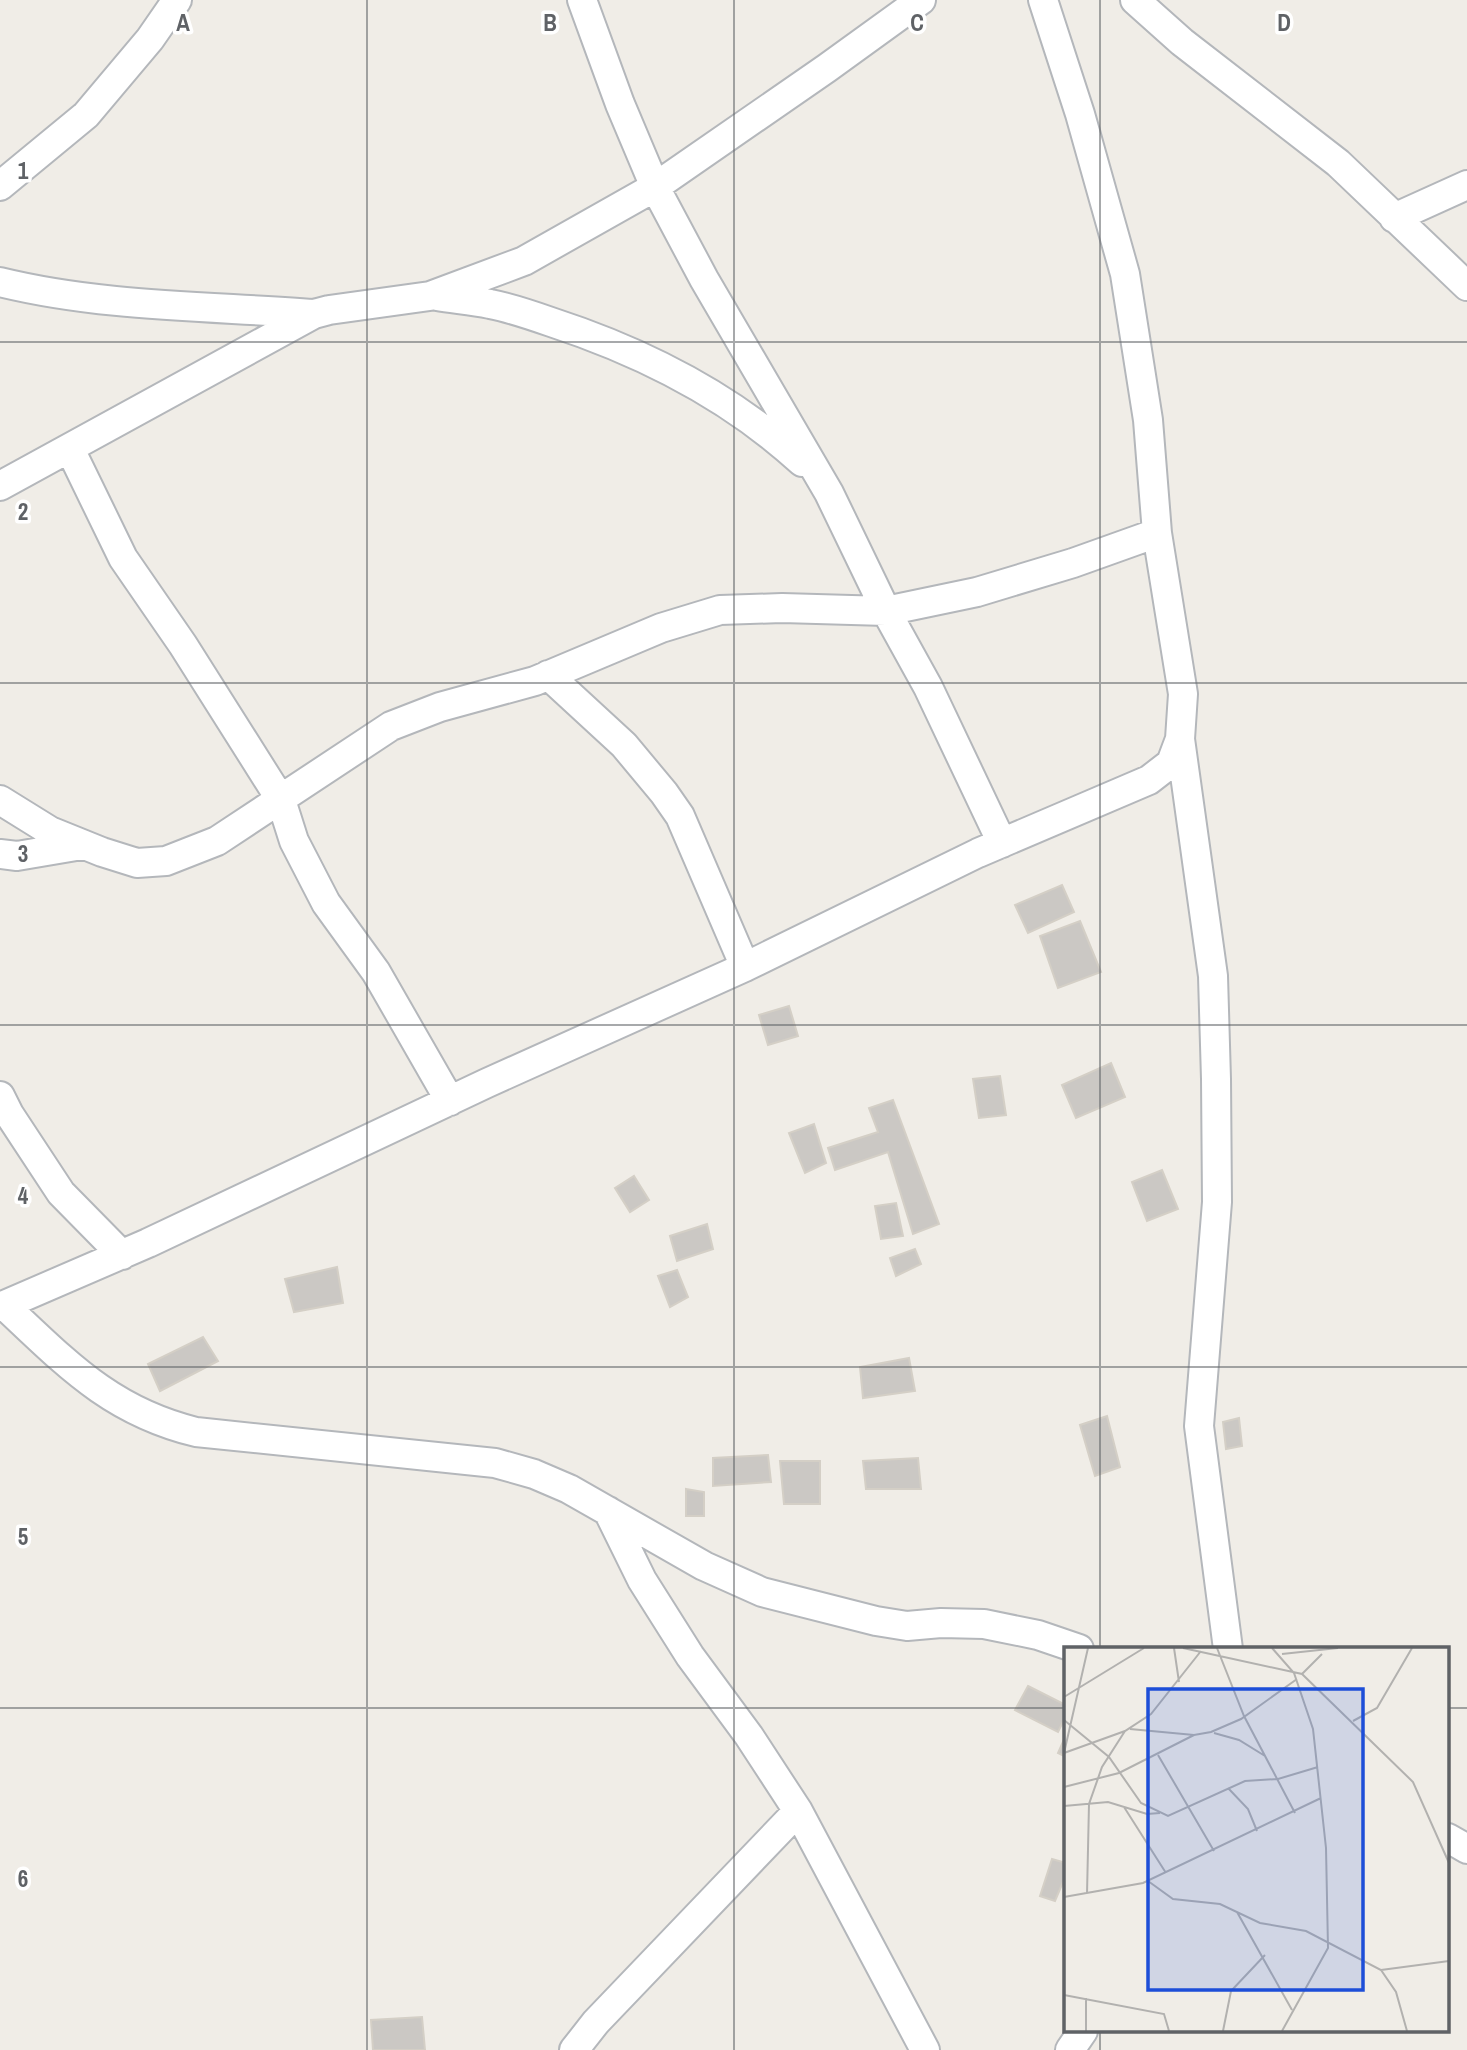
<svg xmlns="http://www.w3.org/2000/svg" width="1467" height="2050" font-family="'Archivo Narrow',sans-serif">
<rect width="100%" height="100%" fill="#f0ede7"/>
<path fill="#cbc8c4" stroke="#d4cfc6" stroke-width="2" d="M1062 885 1074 912 1028 933 1015 905Z
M1080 921 1101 972 1058 988 1040 936Z
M789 1006 798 1036 768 1045 759 1015Z
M1111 1063 1125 1097 1076 1118 1062 1085Z
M1000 1076 1006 1115 979 1118 973 1079Z
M893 1100 939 1224 913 1234 888 1152 835 1170 828 1148 878 1132 869 1108Z
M814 1124 826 1163 805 1173 789 1133Z
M1162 1170 1178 1209 1147 1221 1132 1182Z
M634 1176 649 1200 630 1212 615 1188Z
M896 1203 903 1236 881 1239 875 1206Z
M707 1224 713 1249 677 1261 670 1236Z
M915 1249 921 1264 896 1276 890 1258Z
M337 1267 343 1303 294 1312 285 1279Z
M677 1270 688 1297 670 1307 658 1276Z
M203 1337 218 1361 160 1391 148 1364Z
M909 1358 915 1391 863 1398 860 1367Z
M1107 1416 1120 1467 1095 1476 1080 1425Z
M1239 1418 1242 1446 1226 1449 1223 1422Z
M768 1455 771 1482 713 1486V1458Z
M918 1458 921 1489H866L863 1461Z
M780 1461H820V1504H784Z
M686 1489 704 1492V1516H686Z
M1028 1686 1066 1705V1716L1058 1732 1015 1710Z
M1066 1735V1757L1058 1753Z
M1052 1859 1066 1863V1875L1055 1901 1040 1896Z
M422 2017 425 2050H373L371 2020Z"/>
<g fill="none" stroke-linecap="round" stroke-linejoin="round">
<defs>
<path id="minor" d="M582 0 620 104 655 187 704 279 829 493 886 611 928 687 1002 843
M1043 0 1080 114 1125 274 1148 420 1157 533 1183 694 1180 739 1213 976 1216 1079 1217 1202 1199 1426 1228 1649
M1135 0 1182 42 1338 163 1467 286
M0 186 86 115 150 39 177 0
M1394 218 1467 185
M0 282C102 307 209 306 314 314
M437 296C454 299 472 300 490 304 511 308 531 315 551 322 643 352 730 396 802 462
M70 449 123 558 183 645 281 800 294 841 326 903 376 972 450 1101
M0 486 314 314 329 310 430 296 524 261 655 187 827 68 921 0
M548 675 624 745 664 793 680 816 745 967
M0 800 50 831 102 852 137 863 166 861 217 841 391 726 440 707 535 681 661 628 720 610 782 608 886 611 977 592 1073 563 1157 533
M0 854 17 856 82 845
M0 1096 9 1114 61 1193 122 1255
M4 1305C66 1363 110 1411 196 1432L495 1463 534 1474 569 1489 704 1566 762 1592 876 1621 907 1626 941 1623 984 1624 1038 1635 1079 1649
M0 1307 148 1243 487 1083 745 967 978 853 1149 780 1171 763 1180 739
M608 1511 642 1580 690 1656 749 1736 798 1811 925 2050
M1448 1838 1467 1849
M574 2050 596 2022 798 1811
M1070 2050 1083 2031"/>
</defs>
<use href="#minor" stroke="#b4b7bb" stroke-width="32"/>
<use href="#minor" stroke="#fff" stroke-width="28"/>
</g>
<path fill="none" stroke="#5f6266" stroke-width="2" stroke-opacity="0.55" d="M367 0V2050M734 0V2050M1100 0V1649M0 342H1467M0 683H1467M0 1025H1467M0 1367H1467M0 1708H1066M1448 1708H1467M1100 2031V2050"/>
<g transform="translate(1064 1647)">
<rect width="385" height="385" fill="#f0ede7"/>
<path fill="none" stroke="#b2b1af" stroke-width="2" d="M110 1 115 35M119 1 238 27 349 135 385 216M153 1 180 69 231 166M208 1 230 26 249 82 262 201 264 301 218 384M218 7 274 1M238 27 258 7M0 50 80 1M0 73 45 110 77 156 104 169 181 134 214 132 254 120M289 74 313 61 348 1M66 82 130 88 147 85 177 72 233 32M150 86 175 93 201 109M0 106 61 84 87 67 137 4M0 106 24 1M94 108 150 204M0 140 55 126 130 88M164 141 184 162 193 184M0 159 44 155 83 167 96 166M60 160 102 226M84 234 109 252 156 257 196 276 242 284 317 323 332 345 343 384M23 247 25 157 38 120 61 84M0 250 79 236 257 151M173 265 228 363M317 323 385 314M0 348 100 367 105 384M22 384V351M159 384 167 344 201 308"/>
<path fill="#1d4ed8" fill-opacity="0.15" stroke="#1d4ed8" stroke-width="3.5" d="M84 42H299V343H84Z"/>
<rect width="385" height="385" fill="none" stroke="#5f6266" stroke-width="3.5"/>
</g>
<g font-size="23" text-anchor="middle" font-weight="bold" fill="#5f6266" stroke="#fff" stroke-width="7" stroke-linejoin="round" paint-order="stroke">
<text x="183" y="31">A</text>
<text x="550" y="31">B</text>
<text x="917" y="31">C</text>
<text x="1284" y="31">D</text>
<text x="23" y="179">1</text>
<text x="23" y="520">2</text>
<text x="23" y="862">3</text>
<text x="23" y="1204">4</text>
<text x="23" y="1545">5</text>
<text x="23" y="1887">6</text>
</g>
</svg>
